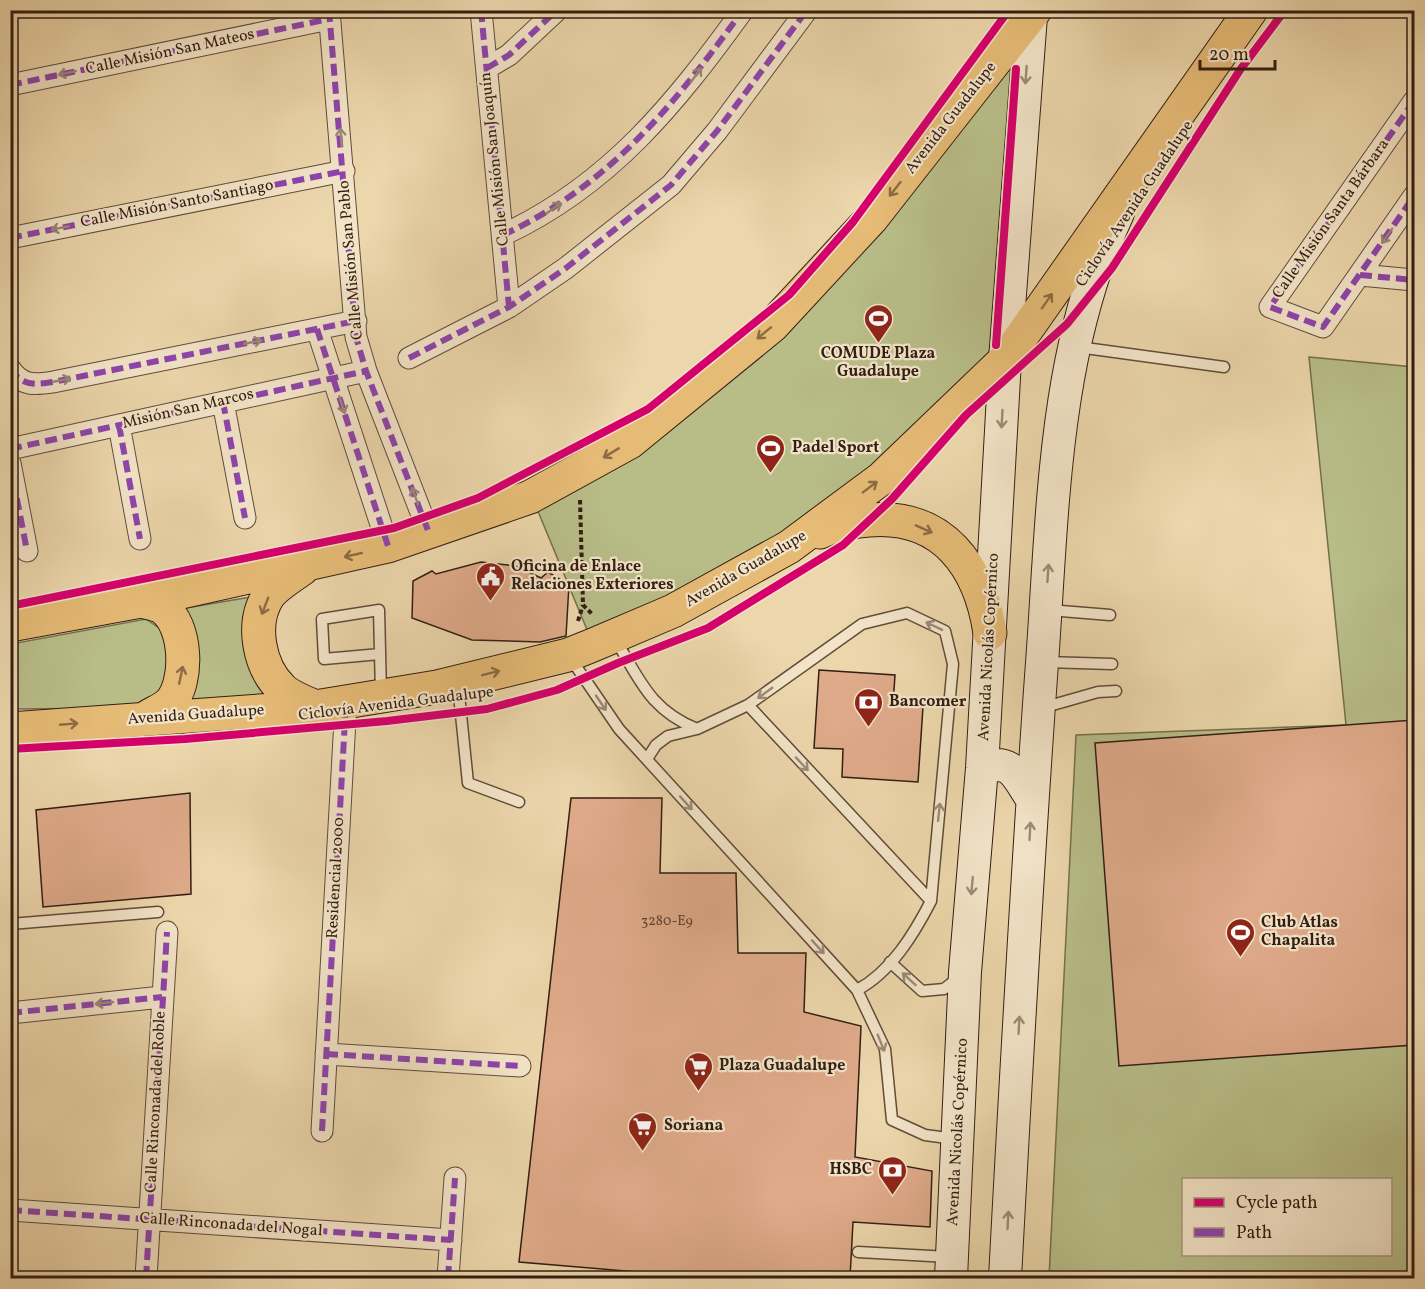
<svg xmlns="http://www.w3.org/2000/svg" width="1425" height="1289" font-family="Vollkorn,serif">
<rect width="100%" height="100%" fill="#ecd6ab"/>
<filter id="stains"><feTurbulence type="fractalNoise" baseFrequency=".00333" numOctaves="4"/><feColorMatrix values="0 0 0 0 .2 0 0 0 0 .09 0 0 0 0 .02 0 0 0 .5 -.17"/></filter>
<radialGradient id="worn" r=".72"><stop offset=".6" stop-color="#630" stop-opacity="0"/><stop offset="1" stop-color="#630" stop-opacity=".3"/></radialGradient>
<path fill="#b8bd88" stroke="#756e4e" stroke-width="1.5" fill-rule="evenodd" d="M1028 24 1002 360 789 547 590 637 530 492 773 329Z
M1309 357 1414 367V1278H1049L1076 735 1346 725ZM1184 1180H1390V1254H1184Z
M251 597C237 642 241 657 268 695L182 703 180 609Z
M146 619 166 633 173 672 160 695 139 708 11 709V644Z"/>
<path fill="#dfaa8a" stroke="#321e13" stroke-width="1.5" d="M481 562 516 566 541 578 548 572 569 585 566 636 540 642 472 640 412 618 413 581 432 571 436 574Z
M819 670 895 675 893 705 923 707 918 782 842 777 843 749 814 748Z
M1414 720V1045L1119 1066 1095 743Z
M190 793 191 894 43 907 36 810Z
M571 798H662L660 873H736L738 953H806L804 1012 861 1026 855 1157 932 1171 930 1227 853 1222 850 1278H709L519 1262Z"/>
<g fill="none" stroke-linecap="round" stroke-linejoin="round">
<defs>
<path id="lane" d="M1078 347 1224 367
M1049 610 1110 615
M615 639C640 680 650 710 697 729
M380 654 324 659 322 619 379 610 381 694
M571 659 619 729 857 990 885 1049 892 1120 925 1135 955 1139
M1045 662 1112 664
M458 685 468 783 519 802
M748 705 931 901
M1042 708 1098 692 1116 691
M647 759 656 745 668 736 697 729 748 705 862 624 907 613 945 631 953 664 931 901C914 934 891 972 857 990
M10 924 158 912
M890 962 922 991 944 989 958 978
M858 1252 949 1257"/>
<path id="street" d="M329 10 356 337 366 371 429 533
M481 10 509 307
M487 68 509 55 557 10
M10 85 329 19
M1414 101 1270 307 1323 327 1414 196
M503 235C610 185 675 104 743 10
M10 238 344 171
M1360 275 1414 280
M317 329 388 546
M409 358 509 307 566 268 671 185 717 131 807 10
M10 369C22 386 34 385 53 382L356 321
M223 402 245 518
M119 425 140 539
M10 449 366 371
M10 463 27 551
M10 1013 162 997
M326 1054 520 1066
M322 1131 346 702
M10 1210 451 1240
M146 1278 167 932
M448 1278 455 1178"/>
<path id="secondary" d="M982 768C1012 757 1017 777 1032 799
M951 1278 965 972 982 768 1005 360 1031 16
M1005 1278C1016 1073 1027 868 1042 663 1053 512 1053 353 1118 213"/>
<path id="primary" d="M820 532C836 524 852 521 869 520 943 514 980 566 990 633
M302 569C292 576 277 585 269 595 250 623 259 667 282 689 290 697 305 702 315 707
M141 601C147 603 157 604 163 608 187 625 189 682 170 703 164 709 153 713 146 718
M10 625 141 601 388 546 530 497 630 442 772 326 872 218 1035 10
M10 729 315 707 437 687 568 655 593 645 673 611 789 547 882 478 1005 360 1251 10"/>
</defs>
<use href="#lane" stroke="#604c39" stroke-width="13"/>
<use href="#street" stroke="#604c39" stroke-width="23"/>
<use href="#secondary" stroke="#321e13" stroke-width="34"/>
<use href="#primary" stroke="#321e13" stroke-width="35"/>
<path stroke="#321e13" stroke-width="4" stroke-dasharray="4.5 3" stroke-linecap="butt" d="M580 500 583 605 593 615
M578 621 583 605"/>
<use href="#lane" stroke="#f3e4c8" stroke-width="10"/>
<use href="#street" stroke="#f3e4c8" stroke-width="21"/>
<use href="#secondary" stroke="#f3e4c8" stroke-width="32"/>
<use href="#primary" stroke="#e6bb76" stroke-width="33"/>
<path stroke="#8e44ad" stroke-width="6" stroke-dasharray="12 6" stroke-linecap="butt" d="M329 10 356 337 366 371 429 533
M481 10 509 307
M487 68 509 55 557 10
M10 85 329 19
M1414 101 1270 307 1323 327 1414 196
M503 235C610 185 675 104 743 10
M10 238 344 171
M1360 275 1414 280
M317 329 388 546
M409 358 509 307 566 268 671 185 717 131 807 10
M10 369C22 386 34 385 53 382L356 321
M223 402 245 518
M119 425 140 539
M10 449 366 371
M10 463 27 551
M10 1013 162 997
M326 1054 520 1066
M322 1131 346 702
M10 1210 451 1240
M146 1278 167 932
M448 1278 455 1178"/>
<defs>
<path id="cycleway" d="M996 345 1016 69
M10 606 394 528 478 498 648 409 789 295 853 222 1009 10
M10 749 185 739 387 721 487 709 557 690 618 663 708 628 843 545 892 499 966 415 1067 324 1112 268 1240 70 1285 10"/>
</defs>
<use href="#cycleway" stroke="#f3e4c8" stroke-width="11"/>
<use href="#cycleway" stroke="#d6006c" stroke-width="8"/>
</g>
<defs><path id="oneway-shaft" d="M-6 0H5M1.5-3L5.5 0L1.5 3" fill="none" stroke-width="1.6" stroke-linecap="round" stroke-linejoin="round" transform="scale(1.5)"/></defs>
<g stroke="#9c8b77">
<use href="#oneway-shaft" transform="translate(67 73) rotate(168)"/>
<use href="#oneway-shaft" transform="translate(696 75) rotate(-54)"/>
<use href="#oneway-shaft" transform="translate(1026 75) rotate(94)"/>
<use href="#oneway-shaft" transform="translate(341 137) rotate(-95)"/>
<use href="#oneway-shaft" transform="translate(554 208) rotate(-35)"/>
<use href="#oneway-shaft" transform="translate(60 228) rotate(169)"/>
<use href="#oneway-shaft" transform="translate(1387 236) rotate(125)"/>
<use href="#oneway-shaft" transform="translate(253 342) rotate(-11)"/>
<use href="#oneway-shaft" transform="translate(62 380) rotate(-11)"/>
<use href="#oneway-shaft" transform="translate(342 405) rotate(72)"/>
<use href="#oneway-shaft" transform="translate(1002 419) rotate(93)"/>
<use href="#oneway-shaft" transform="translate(415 496) rotate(-110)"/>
<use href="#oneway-shaft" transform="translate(1048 573) rotate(-86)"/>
<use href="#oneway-shaft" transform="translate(934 626) rotate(-154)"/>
<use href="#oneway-shaft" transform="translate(765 693) rotate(144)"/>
<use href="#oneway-shaft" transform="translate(601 703) rotate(56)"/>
<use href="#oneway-shaft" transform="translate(802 764) rotate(47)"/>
<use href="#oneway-shaft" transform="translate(686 803) rotate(48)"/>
<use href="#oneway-shaft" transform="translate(939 812) rotate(-84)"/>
<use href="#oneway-shaft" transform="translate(1030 831) rotate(-87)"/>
<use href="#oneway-shaft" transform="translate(972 886) rotate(95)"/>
<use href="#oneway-shaft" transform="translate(818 947) rotate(48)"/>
<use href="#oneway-shaft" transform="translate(909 979) rotate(-138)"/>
<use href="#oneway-shaft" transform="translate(104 1003) rotate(174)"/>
<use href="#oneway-shaft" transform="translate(1019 1025) rotate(-87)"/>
<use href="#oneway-shaft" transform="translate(881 1043) rotate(68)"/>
<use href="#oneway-shaft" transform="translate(1008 1220) rotate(-87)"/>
</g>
<g stroke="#8c6c44">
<use href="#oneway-shaft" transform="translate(895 189) rotate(128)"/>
<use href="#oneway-shaft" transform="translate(1047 301) rotate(-55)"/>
<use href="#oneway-shaft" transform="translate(764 333) rotate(141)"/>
<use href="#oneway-shaft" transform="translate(611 453) rotate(149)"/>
<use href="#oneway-shaft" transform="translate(870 487) rotate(-37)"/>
<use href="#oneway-shaft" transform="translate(924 529) rotate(24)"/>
<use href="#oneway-shaft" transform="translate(353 555) rotate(167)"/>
<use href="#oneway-shaft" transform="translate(265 606) rotate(111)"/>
<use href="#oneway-shaft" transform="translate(491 673) rotate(-14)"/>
<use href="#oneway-shaft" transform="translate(181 675) rotate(-78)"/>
<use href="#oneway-shaft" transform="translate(69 724) rotate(-5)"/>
</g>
<defs>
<symbol id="stadium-pin" viewBox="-11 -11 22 30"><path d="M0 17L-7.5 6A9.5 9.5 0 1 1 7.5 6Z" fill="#8f2418" stroke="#f3e4c8"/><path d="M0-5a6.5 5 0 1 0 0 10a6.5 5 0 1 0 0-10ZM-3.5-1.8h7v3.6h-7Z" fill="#fff"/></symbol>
<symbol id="civic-pin" viewBox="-11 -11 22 30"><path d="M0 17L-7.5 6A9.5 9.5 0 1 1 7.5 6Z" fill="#8f2418" stroke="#f3e4c8"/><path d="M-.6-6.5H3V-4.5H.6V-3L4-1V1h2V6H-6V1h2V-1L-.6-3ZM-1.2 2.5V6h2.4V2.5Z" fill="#fff"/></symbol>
<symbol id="bank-pin" viewBox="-11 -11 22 30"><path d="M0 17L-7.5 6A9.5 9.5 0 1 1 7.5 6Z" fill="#8f2418" stroke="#f3e4c8"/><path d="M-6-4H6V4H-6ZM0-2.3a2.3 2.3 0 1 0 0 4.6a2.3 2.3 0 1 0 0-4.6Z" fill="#fff"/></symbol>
<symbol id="supermarket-pin" viewBox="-11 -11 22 30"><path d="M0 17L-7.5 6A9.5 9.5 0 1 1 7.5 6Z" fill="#8f2418" stroke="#f3e4c8"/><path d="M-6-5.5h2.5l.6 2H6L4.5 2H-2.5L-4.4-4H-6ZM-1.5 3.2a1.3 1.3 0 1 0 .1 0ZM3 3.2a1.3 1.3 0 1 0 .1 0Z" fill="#fff"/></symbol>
</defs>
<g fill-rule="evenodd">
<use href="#stadium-pin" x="862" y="302" width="33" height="45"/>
<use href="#stadium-pin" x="754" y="432" width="33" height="45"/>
<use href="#civic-pin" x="474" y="560" width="33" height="45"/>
<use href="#bank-pin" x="852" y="686" width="33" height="45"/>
<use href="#stadium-pin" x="1224" y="916" width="33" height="45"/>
<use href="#supermarket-pin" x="682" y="1050" width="33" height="45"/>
<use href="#supermarket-pin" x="626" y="1110" width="33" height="45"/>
<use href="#bank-pin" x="876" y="1154" width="33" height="45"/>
</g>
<g text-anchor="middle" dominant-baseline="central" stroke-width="4.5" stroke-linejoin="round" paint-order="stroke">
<g font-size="14" fill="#5d4131">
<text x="667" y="921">3280-E9</text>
</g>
<g font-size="16" fill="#321e13" stroke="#f3e4c8">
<text transform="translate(170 52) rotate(-12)">Calle Misión San Mateos</text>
<text transform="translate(951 118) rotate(-52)">Avenida Guadalupe</text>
<text transform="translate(495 159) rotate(-96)">Calle Misión San Joaquín</text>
<text transform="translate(177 204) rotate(-11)">Calle Misión Santo Santiago</text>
<text transform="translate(1135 204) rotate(-56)">Ciclovía Avenida Guadalupe</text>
<text transform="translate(1331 219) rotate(-55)">Calle Misión Santa Bárbara</text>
<text transform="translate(351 260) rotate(-95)">Calle Misión San Pablo</text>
<text transform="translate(188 409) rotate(-13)">Misión San Marcos</text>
<text transform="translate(746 569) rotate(-30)">Avenida Guadalupe</text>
<text transform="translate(989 647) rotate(-87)">Avenida Nicolás Copérnico</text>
<text transform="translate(396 704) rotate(-7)">Ciclovía Avenida Guadalupe</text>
<text transform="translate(196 715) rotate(-4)">Avenida Guadalupe</text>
<text transform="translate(336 878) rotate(-87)">Residencial 2000</text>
<text transform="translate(156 1102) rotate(-87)">Calle Rinconada del Roble</text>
<text transform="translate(958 1132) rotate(-87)">Avenida Nicolás Copérnico</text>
<text transform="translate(231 1225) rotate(4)">Calle Rinconada del Nogal</text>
</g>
<g font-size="16" font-weight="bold" fill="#321e13" stroke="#f3e4c8" text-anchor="start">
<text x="878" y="354" text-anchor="middle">COMUDE Plaza<tspan x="878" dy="18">Guadalupe</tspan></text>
<text x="792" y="448">Padel Sport</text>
<text x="511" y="567">Oficina de Enlace<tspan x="511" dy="18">Relaciones Exteriores</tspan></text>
<text x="889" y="702">Bancomer</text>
<text x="1261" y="923">Club Atlas<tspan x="1261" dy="18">Chapalita</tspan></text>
<text x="719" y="1066">Plaza Guadalupe</text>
<text x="664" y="1126">Soriana</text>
<text x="872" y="1170" text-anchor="end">HSBC</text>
</g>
</g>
<rect width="1425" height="1289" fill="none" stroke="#ecd6ab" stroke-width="36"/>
<rect x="12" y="12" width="1401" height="1265" fill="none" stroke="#321e13" stroke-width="3"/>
<rect x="18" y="18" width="1389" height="1253" fill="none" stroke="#321e13" stroke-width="1.5"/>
<rect x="1182" y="1178" width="210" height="78" fill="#f3e4c8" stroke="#a69580" stroke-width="1.5"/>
<rect x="1194" y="1198" width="30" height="9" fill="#d6006c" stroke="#a69580" stroke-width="1.5"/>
<text x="1236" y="1208" font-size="18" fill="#321e13">Cycle path</text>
<rect x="1194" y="1228" width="30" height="9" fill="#8e44ad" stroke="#a69580" stroke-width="1.5"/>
<text x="1236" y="1238" font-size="18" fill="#321e13">Path</text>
<path d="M1200 60v9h75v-9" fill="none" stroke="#321e13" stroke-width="3"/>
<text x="1209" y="60" font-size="18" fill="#321e13" stroke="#f3e4c8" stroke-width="4.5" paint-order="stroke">20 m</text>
<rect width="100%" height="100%" filter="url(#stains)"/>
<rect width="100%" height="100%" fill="url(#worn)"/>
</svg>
